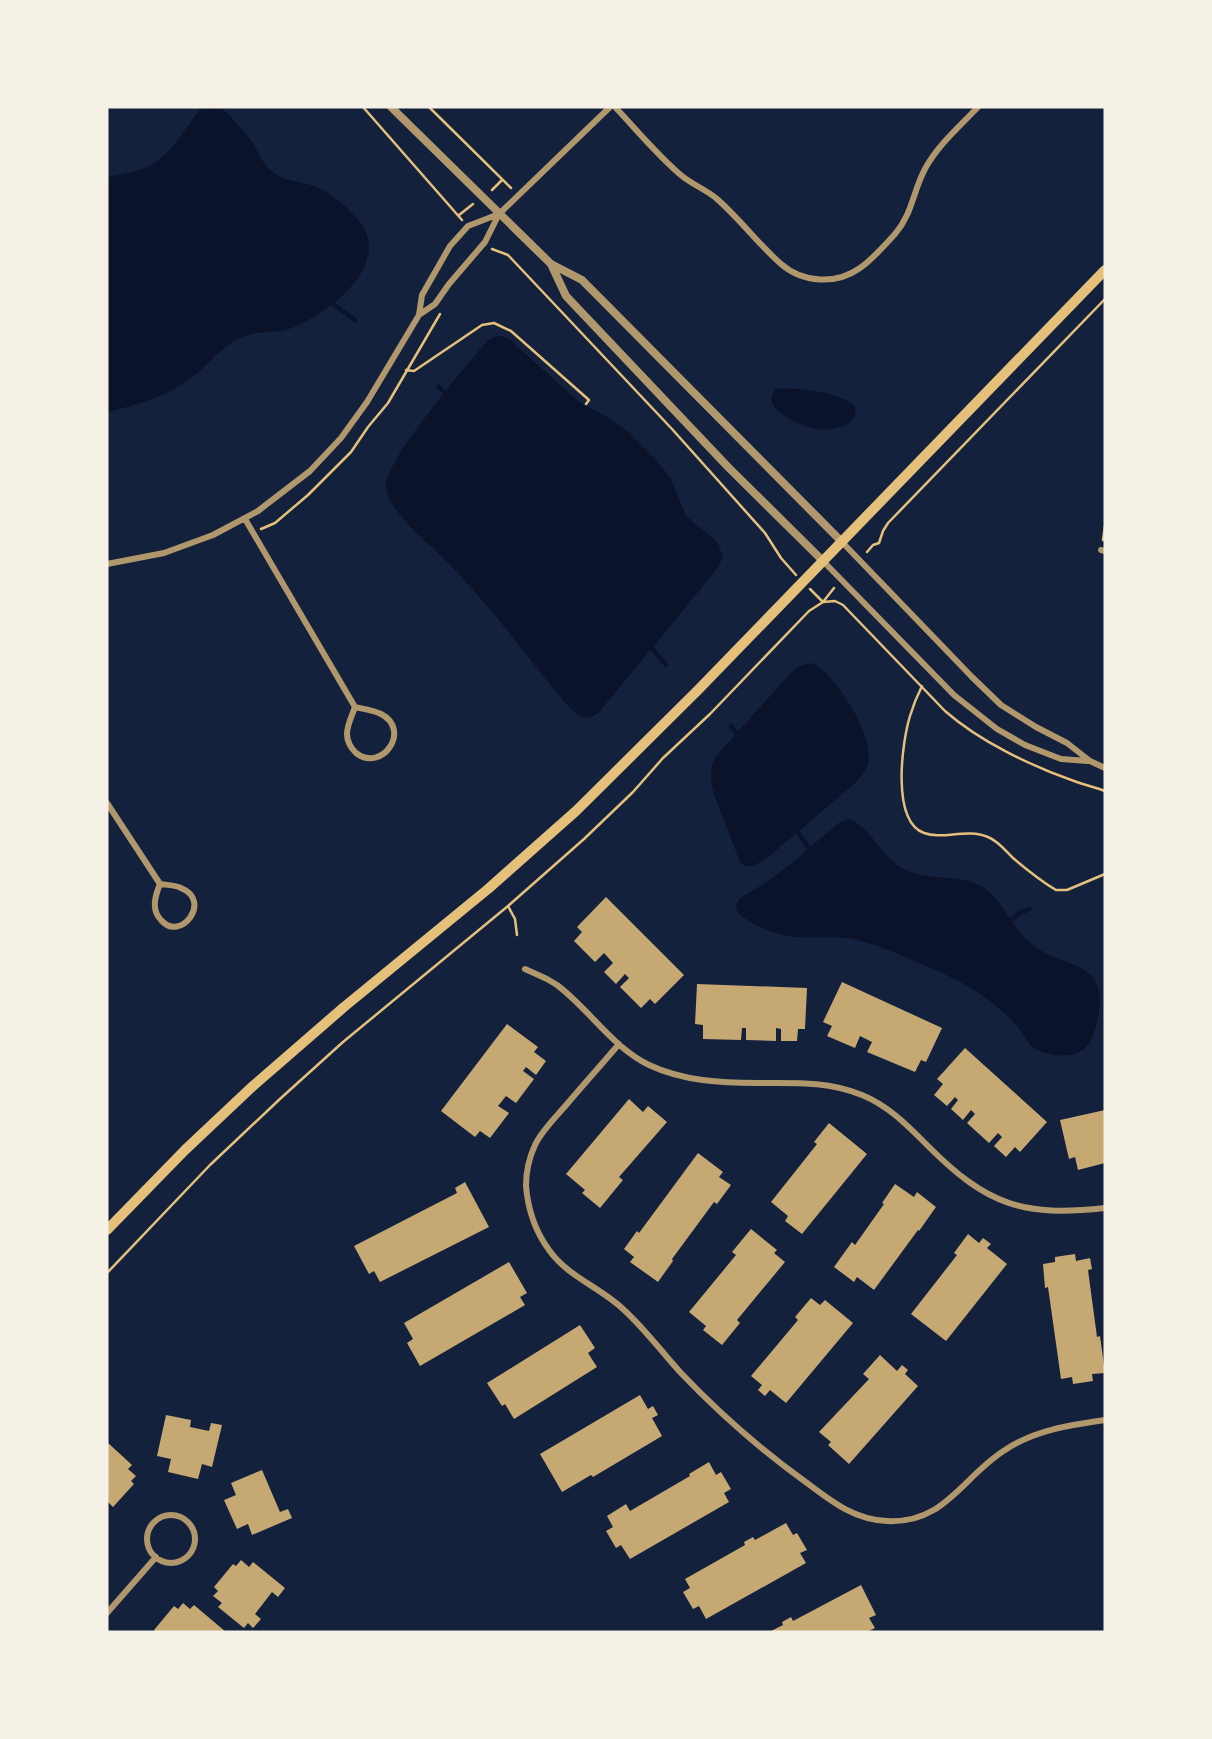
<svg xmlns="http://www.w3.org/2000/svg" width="1212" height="1739" font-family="Karla,sans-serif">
<rect width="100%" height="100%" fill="#14213d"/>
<path fill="#0b132b" d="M202 107H221C231 117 241 127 250 139 258 150 262 165 274 173 286 182 301 181 314 186 328 191 343 204 353 214 400 259 332 312 292 328 277 334 260 330 245 336 225 342 211 363 195 375 169 396 138 405 107 412V177C119 174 133 173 145 168 171 157 185 127 202 107Z
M496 336H502L510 340 579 402 609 418 625 429 658 462 671 479 686 516 714 539 719 545 723 558 713 574 600 711C587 725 576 714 565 703 523 652 485 598 437 552 421 537 386 508 386 485 387 458 467 365 487 341Z
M776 389C796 387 838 392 854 405 857 413 855 419 848 424 838 429 825 431 815 429 800 426 757 407 776 389Z
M811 663C827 669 841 691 851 706 859 719 874 751 867 767 861 781 844 792 833 802 811 821 789 840 767 858L754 866H744L739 860C734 846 729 832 723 818 715 797 704 776 717 755L788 676 799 666Z
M848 819C871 826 880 856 902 868 927 883 959 872 983 887 1000 897 1012 926 1027 940 1063 974 1114 953 1096 1026 1093 1038 1089 1049 1075 1054 1063 1057 1045 1055 1034 1048 1027 1043 1023 1034 1018 1027 1014 1021 1008 1017 1003 1012 975 986 941 972 907 958 891 951 874 944 857 940 836 935 815 939 794 937 780 935 766 930 754 924 745 919 738 915 735 907L739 899 762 885 791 864 837 824Z"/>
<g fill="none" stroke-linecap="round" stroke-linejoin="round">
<path stroke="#0b132b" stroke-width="4.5" d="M333 304 355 320
M439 387 447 395
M648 644 666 665
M731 726 739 736
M796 830 811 851
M1007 923 1021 912 1030 909"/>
</g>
<path fill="#c6a872" d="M606 897 684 975 655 1004 650 999 641 1008 620 987 629 978 625 974 616 984 604 972 613 963 604 953 595 962 574 941 582 932 577 927Z
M842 982 942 1028 926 1062 921 1060 915 1072 867 1052 872 1042 860 1036 855 1048 827 1036 832 1026 823 1022Z
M697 984 807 988 805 1029H798L797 1041H781V1029L776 1028V1041L746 1040V1028H742L741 1040 703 1039V1025L695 1024Z
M507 1024 538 1047 534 1052 546 1061 536 1075 526 1067 523 1071 534 1079 516 1103 506 1096 498 1106 509 1113 490 1138 480 1131 475 1137 441 1111Z
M965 1048 1047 1122 1020 1152 1015 1147 1006 1157 994 1146 1002 1137 998 1133 989 1143 967 1123 975 1114 971 1110 963 1120 951 1109 958 1100 955 1097 947 1106 934 1095 943 1084 937 1079Z
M629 1099 643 1112 648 1106 667 1122 619 1177 623 1180 600 1208 582 1193 585 1190 566 1174Z
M1105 1110V1163L1078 1170 1075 1157 1069 1159 1060 1120Z
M829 1123 867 1154 802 1234 785 1221 788 1216 771 1202 817 1144 814 1142Z
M698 1153 723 1172 719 1177 731 1185 717 1204 714 1202 672 1259 673 1261 658 1282 630 1262 634 1257 624 1249 637 1231 639 1233Z
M465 1182 489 1227 380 1282 374 1271 369 1274 354 1246 457 1193 455 1188Z
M895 1184 914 1197 917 1192 936 1207 919 1231 918 1230 874 1290 857 1277 854 1282 834 1267 852 1242 855 1245 884 1204 882 1203Z
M751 1229 777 1250 774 1253 785 1262 737 1320 740 1323 722 1345 703 1330 706 1326 689 1312 736 1255 732 1252Z
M968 1234 979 1243 983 1238 991 1244 987 1248 1007 1264 946 1341 911 1314 957 1255 954 1253Z
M1075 1254 1076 1261 1090 1258 1092 1269 1088 1270 1097 1337 1100 1336 1105 1373 1092 1374 1093 1381 1073 1384 1072 1377 1061 1379 1048 1287 1045 1288 1043 1264 1055 1262V1257Z
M509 1262 527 1293 520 1297 525 1305 420 1366 407 1343 413 1339 404 1323Z
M811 1298 820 1305 825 1300 853 1323 786 1403 770 1390 765 1396 758 1390 762 1385 751 1376 798 1320 795 1317Z
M580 1325 595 1348 588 1353 597 1367 514 1419 505 1404 502 1406 487 1383Z
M880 1355 897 1371 902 1365 908 1370 905 1374 918 1386 849 1464 828 1445 831 1442 819 1432 869 1379 863 1374Z
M640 1395 648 1409 653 1406 658 1415 652 1418 662 1436 593 1477 591 1475 562 1492 540 1454Z
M166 1415 191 1420 190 1427 209 1431 211 1423 222 1425 212 1467 202 1464 198 1479 168 1472 171 1459 157 1456Z
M107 1442 132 1465 128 1469 136 1476 131 1481 134 1484 113 1507 107 1501Z
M709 1462 716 1475 721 1472 731 1489 724 1493 729 1502 630 1559 621 1545 616 1548 606 1531 613 1527 607 1516 626 1504 630 1511 690 1476 689 1474Z
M262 1470 280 1512 288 1509 292 1518 252 1535 248 1524 237 1529 224 1500 236 1495 231 1483Z
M786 1523 793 1535 797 1533 807 1550 800 1553 806 1563 706 1619 699 1606 693 1609 683 1592 690 1588 685 1579 745 1545 744 1542 753 1537 755 1540Z
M241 1560 249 1567 253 1562 285 1588 278 1597 272 1592 255 1614 261 1619 253 1628 248 1623 244 1628 218 1607 222 1603 213 1596 218 1591 214 1587 233 1564 236 1566Z
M861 1585 876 1615 869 1618 875 1628 867 1632H769L783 1625 782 1622 791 1617 793 1621Z
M183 1603 190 1609 194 1605 226 1632H156L154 1630 174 1606 178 1609Z"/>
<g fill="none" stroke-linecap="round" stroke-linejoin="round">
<path stroke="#e5c07b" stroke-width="2.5" d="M363 107 462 220
M429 107 511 188
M492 190 502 180
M459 215 473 204
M492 249 508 255 672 429 765 533 781 558 796 575
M406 370 414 371 482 325 494 323 511 331 589 400 586 404
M261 529 275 523 308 495 351 452 368 427 388 403 440 314
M1103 540 1105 526
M867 552 873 545 879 543 883 531 888 523 1105 299
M810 589 823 602
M823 602 835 601 843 605 945 711C979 741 1031 766 1074 781 1084 785 1095 787 1105 791
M922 686C917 696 913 706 910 716 902 742 891 821 924 833 942 840 967 828 988 837 998 841 1005 850 1013 858 1026 869 1041 881 1056 890H1067L1105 874
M508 906 515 919 517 935
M107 1273 210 1165 281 1098 343 1042 508 906 584 839 633 792 663 758 710 714 809 611 823 602 834 588"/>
<path stroke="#b1986c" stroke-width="6" d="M615 107C635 128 659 157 682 176 693 185 707 190 717 199 740 219 758 244 781 264 803 283 836 285 860 268 873 259 884 246 895 234 913 213 913 190 926 167 939 144 960 126 978 107
M419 315 435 304 449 284 485 242 499 214 610 107
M245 519 355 707C352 716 347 725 347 734 347 741 351 748 356 753 382 773 412 730 381 714 373 710 363 709 355 707
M841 541 972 677 1001 705 1036 727 1067 743 1090 761 1105 768
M1101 550 1105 551
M823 561 954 695 997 729 1025 745 1061 759 1088 761
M107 564 164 553 213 535 258 511 310 471 341 438 367 402 419 315 422 295 450 246 468 226 499 214
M107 803 160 884C167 885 175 885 181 888 213 901 180 943 161 920 151 910 155 896 160 884
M525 969 547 979 557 985C589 1009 612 1047 649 1065 683 1081 721 1083 758 1083 794 1083 828 1081 862 1095 889 1106 908 1126 929 1147 987 1205 1023 1217 1105 1208
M619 1044C602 1064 584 1084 567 1104 556 1117 542 1130 535 1145 529 1158 526 1172 526 1186 528 1210 535 1231 549 1250 568 1277 600 1287 623 1309 644 1328 661 1351 680 1372 719 1413 761 1450 807 1483 832 1502 855 1520 887 1521 945 1524 962 1477 1005 1450 1035 1430 1070 1425 1105 1420
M147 1539a24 24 0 1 1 48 0a24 24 0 1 1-48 0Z
M107 1613 156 1557"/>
<path stroke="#b1986c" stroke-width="8" d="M391 107 551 264 582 280 841 541
M551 264 566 296 728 467 823 561"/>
<path stroke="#e5c07b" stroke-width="10" d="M107 1230 185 1150 253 1086 344 1007 488 889 576 811 698 690 1105 270"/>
</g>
<rect width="1212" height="1739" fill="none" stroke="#f6f1e7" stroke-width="217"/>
</svg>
